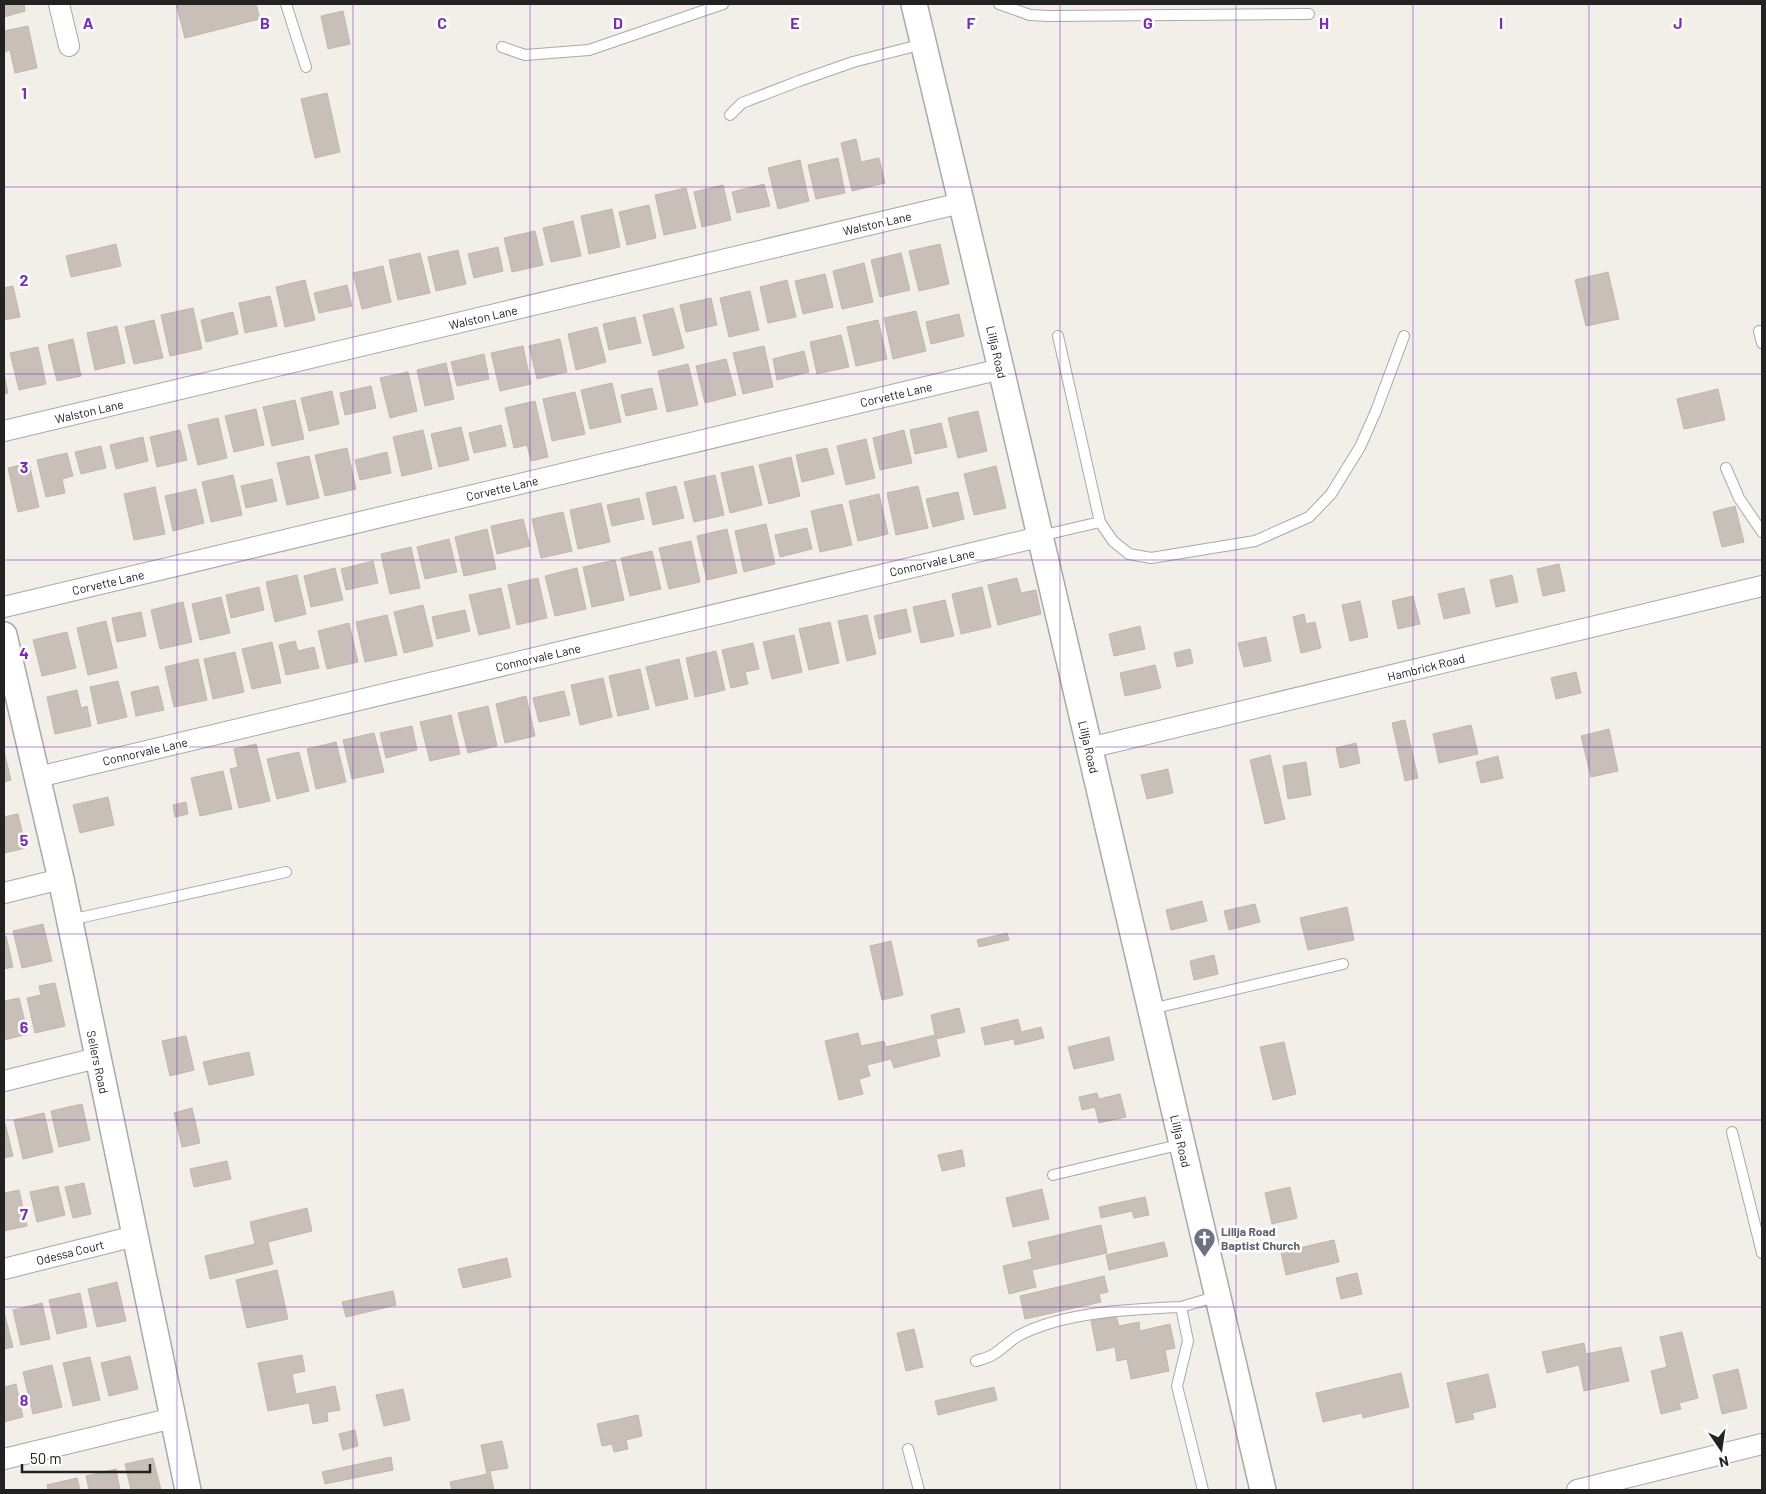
<svg xmlns="http://www.w3.org/2000/svg" width="1766" height="1494" font-family="Barlow,sans-serif">
<rect width="100%" height="100%" fill="#f2efe9"/>
<path fill="#c7bfb8" stroke="#c4b6ab" d="M7 4H24L25 11 4 17V5Z
M176 4H256L260 19 185 38Z
M343 11 350 44 328 49 321 16Z
M28 26 37 68 15 73 10 50 4 52V31Z
M327 93 340 152 315 158 301 99Z
M856 139 861 162 879 158 885 183 852 191 841 143Z
M838 158 845 193 816 199 808 165Z
M800 160 809 201 778 209 768 168Z
M764 184 770 206 737 213 732 192Z
M723 185 731 220 702 227 694 192Z
M686 188 696 228 664 235 655 195Z
M649 205 656 238 627 245 619 212Z
M612 209 620 247 589 254 581 216Z
M573 221 581 256 551 262 543 228Z
M535 231 543 265 512 272 504 238Z
M116 244 121 266 71 277 66 256Z
M940 244 949 284 919 291 909 251Z
M498 247 503 271 474 278 468 254Z
M458 250 466 284 436 291 428 257Z
M420 253 430 293 398 300 389 260Z
M901 253 910 290 880 297 871 260Z
M864 263 873 302 842 309 833 271Z
M383 266 391 302 362 309 353 273Z
M1608 272 1619 319 1586 326 1575 280Z
M825 274 833 307 803 314 795 281Z
M305 280 315 320 285 327 276 287Z
M787 280 796 317 768 323 760 287Z
M347 285 352 306 319 313 314 293Z
M13 286 20 317 4 320V288Z
M750 291 759 330 729 337 720 298Z
M270 296 277 326 245 333 239 303Z
M711 298 717 325 686 332 680 305Z
M193 308 202 349 170 356 161 315Z
M673 308 684 348 653 356 643 315Z
M916 311 926 351 893 359 884 318Z
M233 312 238 334 206 342 201 320Z
M959 314 964 336 931 344 926 322Z
M635 317 641 343 609 350 603 324Z
M154 320 163 358 134 364 125 327Z
M878 320 887 359 856 366 847 327Z
M117 326 125 363 95 370 87 333Z
M597 327 606 362 576 370 568 334Z
M841 335 849 367 817 374 810 342Z
M73 339 81 376 57 381 48 345Z
M560 339 567 372 537 379 529 346Z
M523 346 531 384 500 391 491 353Z
M764 346 773 387 743 394 733 353Z
M38 347 46 384 19 390 10 353Z
M804 351 809 372 777 380 773 359Z
M484 354 489 379 457 386 451 362Z
M726 359 736 395 705 403 696 366Z
M446 363 454 399 425 406 417 370Z
M688 364 698 405 667 412 658 371Z
M408 372 417 411 390 418 380 378Z
M4 374 8 393 4 394Z
M612 383 621 422 590 429 581 390Z
M371 386 376 408 345 415 340 393Z
M652 388 657 409 626 416 621 395Z
M1718 389 1725 420 1684 429 1677 399Z
M332 391 339 424 309 431 301 398Z
M575 392 585 434 552 441 543 399Z
M295 400 304 439 272 446 263 407Z
M535 401 548 457 531 461 527 445 514 448 505 408Z
M256 409 264 445 234 452 225 416Z
M978 411 987 451 958 458 948 418Z
M218 418 227 458 198 465 188 425Z
M941 423 947 447 915 454 910 430Z
M501 425 506 446 474 453 469 433Z
M461 427 469 460 439 467 431 434Z
M180 430 187 460 157 467 150 437Z
M423 430 432 469 402 476 393 437Z
M904 430 912 463 880 470 873 438Z
M143 437 148 461 116 469 110 445Z
M866 439 875 478 846 485 837 446Z
M101 446 106 468 81 474 75 452Z
M347 448 356 489 325 496 315 455Z
M827 448 834 474 802 482 796 455Z
M387 452 391 473 360 480 355 460Z
M67 453 73 476 62 479 65 493 46 497 37 460Z
M309 456 319 498 287 505 277 463Z
M791 457 800 496 769 504 759 465Z
M29 463 39 507 18 512 8 468Z
M753 466 762 505 730 513 721 473Z
M996 466 1006 508 974 515 964 474Z
M233 475 242 515 211 522 202 482Z
M715 475 724 515 694 522 684 482Z
M272 479 277 501 246 508 241 486Z
M676 486 684 518 653 525 646 493Z
M918 486 928 528 896 535 887 493Z
M155 487 165 534 134 540 124 494Z
M196 489 204 523 173 531 165 496Z
M958 492 964 519 933 527 926 499Z
M879 494 888 534 858 541 849 501Z
M639 498 644 519 612 526 607 505Z
M601 503 610 542 578 549 570 510Z
M842 504 852 545 820 552 811 511Z
M1735 506 1744 542 1722 547 1713 512Z
M563 512 572 551 541 558 532 519Z
M523 519 530 546 497 554 491 526Z
M766 524 775 564 744 572 735 531Z
M807 528 812 549 780 557 775 535Z
M487 529 496 569 464 576 455 537Z
M727 529 737 573 707 580 697 536Z
M449 539 457 572 425 579 417 547Z
M691 541 700 582 669 589 659 548Z
M411 547 420 588 390 594 381 554Z
M652 551 661 589 630 596 621 558Z
M615 560 624 600 592 607 583 567Z
M373 561 378 583 346 590 341 569Z
M1559 564 1565 591 1543 596 1537 569Z
M335 568 343 600 311 607 304 576Z
M577 568 586 609 555 616 545 576Z
M297 575 306 614 275 622 266 582Z
M1512 575 1518 602 1496 607 1490 580Z
M538 578 547 618 517 625 508 585Z
M1017 578 1021 593 1036 590 1041 614 998 625 988 585Z
M259 587 264 610 231 618 226 595Z
M982 587 991 627 961 634 952 594Z
M501 588 510 628 479 635 469 595Z
M1464 588 1470 613 1444 619 1438 594Z
M1413 596 1420 624 1398 629 1392 601Z
M221 597 230 633 200 640 192 604Z
M945 600 954 636 921 643 913 607Z
M1360 601 1368 637 1350 641 1342 605Z
M183 602 192 642 160 649 151 610Z
M423 605 433 646 404 653 394 612Z
M906 609 911 632 879 639 874 616Z
M465 610 470 631 437 639 432 617Z
M141 612 146 636 117 642 112 618Z
M1304 614 1306 624 1315 622 1321 648 1301 653 1293 617Z
M387 615 397 655 365 662 356 622Z
M867 615 876 654 847 661 838 621Z
M106 621 117 668 88 675 77 628Z
M830 622 839 663 809 670 799 629Z
M349 623 358 662 327 669 318 631Z
M1140 626 1145 649 1114 656 1109 634Z
M67 632 76 668 42 676 33 640Z
M794 635 802 672 772 679 763 642Z
M1266 637 1271 661 1244 667 1238 643Z
M295 641 298 651 314 647 319 668 286 675 279 645Z
M272 642 281 683 252 689 242 649Z
M753 643 759 669 745 672 748 684 731 688 722 650Z
M1190 649 1193 663 1177 667 1174 653Z
M716 651 725 690 695 697 686 658Z
M235 652 244 692 213 699 204 659Z
M198 659 207 700 174 707 165 667Z
M679 659 688 699 656 706 646 667Z
M1155 665 1161 688 1125 696 1120 673Z
M640 669 649 709 618 716 609 676Z
M1576 672 1581 693 1556 699 1551 678Z
M603 678 612 717 580 725 571 685Z
M118 681 127 717 98 724 90 687Z
M158 686 164 710 136 716 131 692Z
M77 690 81 708 87 706 91 726 55 734 47 697Z
M564 691 570 715 539 722 533 698Z
M526 696 535 736 505 743 496 704Z
M488 706 497 746 468 753 458 713Z
M451 715 460 754 430 761 420 722Z
M1405 720 1418 778 1405 781 1392 723Z
M1471 725 1478 754 1439 763 1433 734Z
M412 726 417 750 386 758 380 733Z
M1609 729 1618 771 1591 777 1581 736Z
M374 733 384 772 352 779 343 740Z
M336 742 346 782 316 789 307 749Z
M1356 743 1360 763 1340 768 1336 748Z
M256 744 270 801 239 808 230 769 238 767 234 749Z
M4 751 11 780 4 782Z
M299 752 309 791 277 799 267 759Z
M1270 755 1285 819 1265 824 1250 760Z
M1498 756 1503 778 1481 783 1476 762Z
M1306 762 1311 795 1288 799 1283 766Z
M1168 769 1173 793 1147 799 1141 775Z
M223 771 232 809 200 816 191 778Z
M108 797 114 825 80 833 73 805Z
M186 802 188 814 175 817 173 805Z
M18 814 26 848 4 853V817Z
M1202 901 1207 921 1171 930 1166 910Z
M1255 904 1260 922 1229 930 1224 911Z
M1347 907 1354 940 1308 950 1300 918Z
M43 924 52 961 22 968 13 931Z
M1007 933 1009 940 979 947 977 940Z
M4 936H6L13 967 4 969Z
M891 941 903 995 882 1000 870 946Z
M1214 955 1218 974 1194 980 1190 961Z
M55 983 65 1026 35 1033 27 998 41 995 39 986Z
M19 998 28 1034 4 1040V1001Z
M959 1008 965 1032 936 1039 940 1056 894 1068 891 1059 867 1065 870 1076 859 1079 863 1094 839 1100 825 1041 858 1033 861 1046 884 1041 886 1047 935 1035 931 1015Z
M1018 1019 1021 1032 1041 1027 1044 1038 1015 1045 1014 1039 985 1045 981 1028Z
M186 1036 194 1070 170 1076 162 1041Z
M1109 1037 1114 1060 1074 1069 1068 1047Z
M1284 1042 1296 1094 1273 1100 1260 1047Z
M249 1052 254 1075 209 1085 203 1062Z
M1097 1093 1099 1099 1120 1094 1126 1117 1099 1123 1095 1107 1082 1110 1079 1097Z
M82 1104 90 1140 59 1147 51 1111Z
M192 1108 200 1143 182 1147 174 1113Z
M44 1113 53 1152 23 1159 14 1120Z
M5 1123 13 1156 4 1158V1124Z
M962 1150 965 1166 942 1171 938 1155Z
M227 1161 231 1179 194 1187 190 1169Z
M84 1183 91 1214 73 1218 65 1187Z
M58 1186 65 1215 37 1222 30 1192Z
M1290 1187 1297 1218 1272 1224 1265 1193Z
M1042 1189 1049 1219 1013 1227 1006 1198Z
M19 1190 27 1226 4 1231V1193Z
M1145 1197 1149 1215 1134 1218 1132 1211 1101 1218 1099 1207Z
M307 1208 312 1231 268 1242 273 1264 210 1279 205 1256 255 1244 250 1222Z
M1101 1225 1107 1253 1032 1270 1036 1287 1009 1294 1003 1266 1032 1259 1028 1242Z
M1334 1240 1339 1262 1286 1275 1281 1252Z
M1164 1242 1168 1256 1109 1270 1106 1255Z
M507 1258 511 1277 463 1288 458 1269Z
M277 1270 288 1319 247 1328 236 1280Z
M1357 1273 1362 1294 1341 1299 1336 1278Z
M1104 1276 1108 1292 1099 1294 1101 1302 1025 1319 1020 1296Z
M117 1282 126 1321 97 1327 88 1289Z
M393 1291 396 1305 346 1317 342 1302Z
M80 1293 87 1327 57 1334 49 1300Z
M42 1303 50 1339 21 1345 13 1310Z
M4 1312 13 1347 4 1349Z
M1116 1316 1119 1326 1139 1322 1140 1331 1170 1324 1175 1348 1165 1350 1169 1371 1131 1379 1127 1359 1117 1361 1115 1347 1097 1351 1091 1321Z
M914 1329 923 1367 906 1371 897 1333Z
M1682 1332 1698 1398 1679 1403 1681 1409 1661 1414 1651 1371 1667 1367 1660 1337Z
M1584 1343 1586 1354 1621 1347 1629 1381 1584 1391 1579 1365 1547 1373 1542 1352Z
M302 1355 305 1371 292 1374 296 1394 335 1386 340 1410 327 1412 328 1421 313 1424 309 1403 268 1411 258 1363Z
M130 1356 138 1389 109 1396 101 1363Z
M90 1357 100 1400 73 1406 63 1363Z
M52 1365 62 1407 33 1414 23 1372Z
M1738 1369 1747 1408 1722 1414 1713 1375Z
M1401 1373 1409 1407 1363 1418 1362 1413 1323 1422 1316 1393Z
M1488 1374 1496 1407 1472 1413 1474 1419 1456 1423 1447 1383Z
M16 1384 23 1417 4 1422V1387Z
M994 1387 997 1400 938 1415 935 1401Z
M403 1389 410 1420 384 1426 376 1395Z
M638 1415 642 1436 626 1440 628 1449 614 1452 612 1444 602 1446 597 1424Z
M355 1430 358 1446 343 1450 339 1434Z
M502 1441 508 1468 490 1471 494 1490H452L450 1482 487 1474 481 1445Z
M391 1457 393 1470 325 1484 322 1472Z
M153 1458 161 1490H131L125 1464Z
M116 1469 120 1490H89L86 1476Z
M77 1478 80 1490H48L47 1485Z"/>
<g fill="none" stroke-linecap="round" stroke-linejoin="round">
<defs>
<path id="service" d="M286 4 306 67
M999 4 1030 15 1049 16 1309 14
M502 47 525 55 589 50 723 4
M730 115 742 103 799 81 853 62 923 44
M1759 331 1762 343
M1726 468 1739 498 1762 532
M1100 522 1113 541 1129 554 1151 558 1255 541 1309 517 1331 494 1360 447 1376 411 1404 336
M1040 536 1100 522 1058 336
M70 920 286 872
M1151 1009 1343 964
M1732 1132 1762 1253
M1053 1175 1182 1144
M976 1361C982 1359 988 1358 994 1354 1002 1349 1010 1341 1018 1336 1062 1312 1132 1309 1181 1307
M908 1449 919 1490
M1203 1490 1177 1386 1188 1341 1181 1307 1218 1296"/>
<path id="minor" d="M59 4 69 46
M4 431 961 203
M4 607 1001 369
M1089 748 1762 586
M38 777 1039 537
M4 893 61 879
M4 1081 97 1058
M4 1269 135 1236
M4 1459 173 1418
M1577 1490 1762 1444"/>
<path id="tertiary" d="M914 4 1001 369 1263 1490
M4 635 61 879 188 1490"/>
</defs>
<use href="#service" stroke="#a9a9a9" stroke-width="12"/>
<use href="#minor" stroke="#a9a9a9" stroke-width="22"/>
<use href="#tertiary" stroke="#a9a9a9" stroke-width="28"/>
<use href="#service" stroke="#fff" stroke-width="10"/>
<use href="#minor" stroke="#fff" stroke-width="20"/>
<use href="#tertiary" stroke="#fff" stroke-width="25"/>
</g>
<path fill="none" stroke="#7b2cbf" stroke-width="1" stroke-opacity="0.55" d="M177 4V1490M353 4V1490M530 4V1490M706 4V1490M883 4V1490M1060 4V1490M1236 4V1490M1413 4V1490M1589 4V1490M4 187H1762M4 374H1762M4 560H1762M4 747H1762M4 934H1762M4 1120H1762M4 1307H1762"/>
<defs>
<symbol id="church-pin" viewBox="-11 -11 22 30"><path d="M0 17L-7.5 6A9.5 9.5 0 1 1 7.5 6Z" fill="#6b7280" stroke="#fff"/><path d="M-1.2-6h2.4v3.5h3.3v2.4h-3.3V6h-2.4V-.1h-3.3v-2.4h3.3Z" fill="#fff"/></symbol>
</defs>
<g fill-rule="evenodd">
<use href="#church-pin" x="1192" y="1226" width="25" height="34"/>
</g>
<g text-anchor="middle" dominant-baseline="central" stroke-width="5" stroke-linejoin="round" paint-order="stroke">
<g font-size="12" fill="#222" stroke="#fff">
<text transform="translate(877 223) rotate(-13)">Walston Lane</text>
<text transform="translate(483 317) rotate(-13)">Walston Lane</text>
<text transform="translate(997 352) rotate(77)">Lillja Road</text>
<text transform="translate(896 394) rotate(-13)">Corvette Lane</text>
<text transform="translate(89 411) rotate(-13)">Walston Lane</text>
<text transform="translate(502 488) rotate(-13)">Corvette Lane</text>
<text transform="translate(932 562) rotate(-13)">Connorvale Lane</text>
<text transform="translate(108 582) rotate(-13)">Corvette Lane</text>
<text transform="translate(538 657) rotate(-13)">Connorvale Lane</text>
<text transform="translate(1426 667) rotate(-14)">Hambrick Road</text>
<text transform="translate(1089 747) rotate(77)">Lillja Road</text>
<text transform="translate(145 751) rotate(-13)">Connorvale Lane</text>
<text transform="translate(98 1062) rotate(78)">Sellers Road</text>
<text transform="translate(1181 1141) rotate(77)">Lillja Road</text>
<text transform="translate(70 1252) rotate(-14)">Odessa Court</text>
</g>
<g font-size="12" font-weight="bold" fill="#5b616d" stroke="#fff" text-anchor="start">
<text x="1221" y="1231">Lillja Road<tspan x="1221" dy="14">Baptist Church</tspan></text>
</g>
</g>
<g font-size="16" text-anchor="middle" font-weight="bold" fill="#7b2cbf" stroke="#fff" stroke-width="5" stroke-linejoin="round" paint-order="stroke">
<text x="88" y="29">A</text>
<text x="265" y="29">B</text>
<text x="442" y="29">C</text>
<text x="618" y="29">D</text>
<text x="795" y="29">E</text>
<text x="971" y="29">F</text>
<text x="1148" y="29">G</text>
<text x="1324" y="29">H</text>
<text x="1501" y="29">I</text>
<text x="1678" y="29">J</text>
<text x="24" y="99">1</text>
<text x="24" y="286">2</text>
<text x="24" y="473">3</text>
<text x="24" y="659">4</text>
<text x="24" y="846">5</text>
<text x="24" y="1033">6</text>
<text x="24" y="1220">7</text>
<text x="24" y="1406">8</text>
</g>
<rect width="1766" height="1494" fill="none" stroke="#222222" stroke-width="10"/>
<g transform="translate(1721 1449) rotate(167)" stroke="#ffffff" stroke-width="4" paint-order="stroke">
<path d="M0-4L9 19L0 12L-9 19Z" fill="#222222"/>
<text y="-8" font-size="14" font-weight="bold" text-anchor="middle" fill="#222222">N</text>
</g>
<path d="M22 1464v8h128v-8" fill="none" stroke="#222222" stroke-width="2.5"/>
<text x="30" y="1464" font-size="15" fill="#222222" stroke="#ffffff" stroke-width="4" paint-order="stroke">50 m</text>
</svg>
